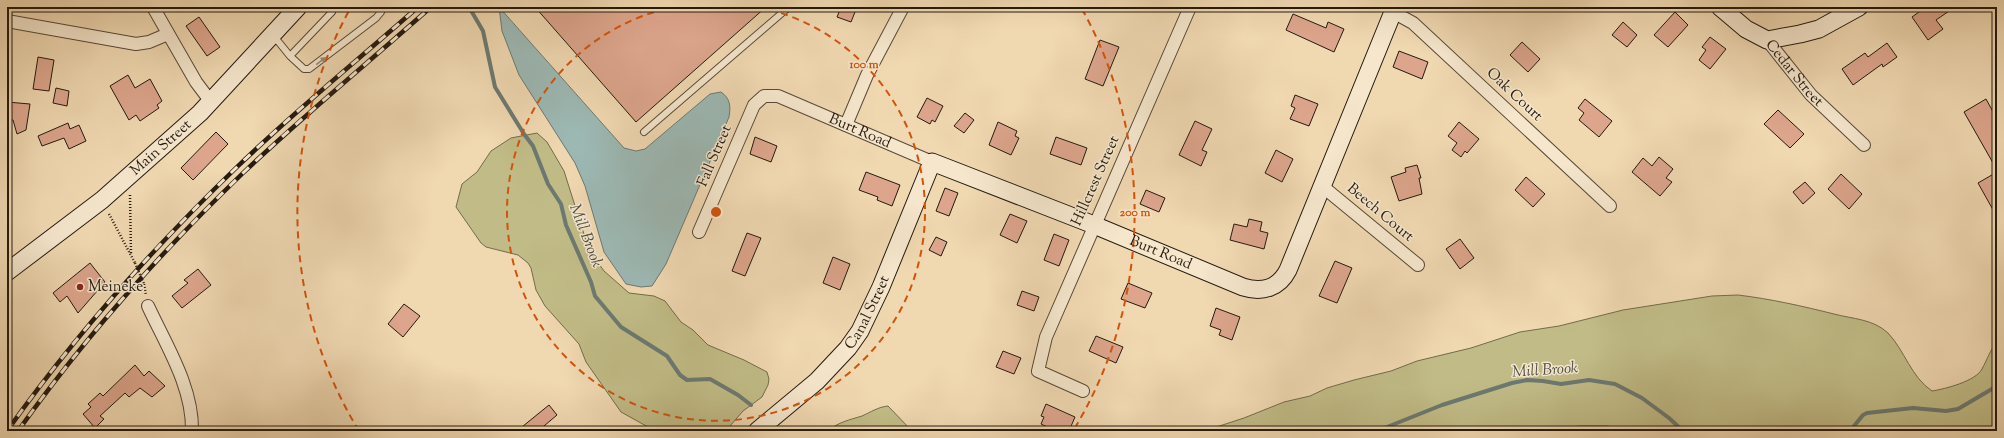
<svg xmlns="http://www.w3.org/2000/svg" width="2004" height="438" font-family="'Sorts Mill Goudy',serif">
<rect width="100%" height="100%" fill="#f0d8b1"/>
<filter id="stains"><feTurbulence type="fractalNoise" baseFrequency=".005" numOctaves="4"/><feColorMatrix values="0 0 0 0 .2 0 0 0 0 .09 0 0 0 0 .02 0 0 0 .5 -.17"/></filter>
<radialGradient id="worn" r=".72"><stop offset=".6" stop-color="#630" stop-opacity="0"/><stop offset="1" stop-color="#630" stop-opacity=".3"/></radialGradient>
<path fill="#c1bc87" stroke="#726b4b" d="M537 133 547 142 564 171 589 250 604 271 629 293 654 296 665 301 681 322 693 330 708 345 744 360 767 372 769 379 768 385 762 397 743 411 730 426 721 431H667L648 427 621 412 586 362 579 344 545 306 536 290 531 268 528 263 518 255 486 247 481 243 456 207 462 184 477 172 491 151 511 138Z
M1738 295C1771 299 1802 306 1834 314 1853 319 1873 319 1888 333 1905 351 1911 377 1932 391 1945 389 1976 381 1982 369 1987 360 1990 350 1997 342V431H1636L1607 426H1580L1533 431H1204L1244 418 1284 402 1310 396 1327 388 1354 380 1391 371 1417 361 1471 348 1520 332 1559 326 1623 310 1712 296Z
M888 406 912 431H827C839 422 849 420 862 416 871 412 878 407 888 406Z"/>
<path fill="#9cb8b3" stroke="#6c7971" d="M499 7 624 148 636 151 645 149 710 94 721 92C730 98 731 106 729 117L666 264 652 286 641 287 626 284 604 252 585 186 575 163 519 75 502 31Z"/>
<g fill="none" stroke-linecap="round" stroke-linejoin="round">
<path stroke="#6c7971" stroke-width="4" d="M469 7 483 31 495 87 524 134 533 146 548 184 561 204 566 225 591 282 595 296 621 327 667 356 680 375 687 380 710 379 738 395 751 405
M785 430 788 431
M1377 431 1442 405 1512 383 1527 380 1543 381 1561 384 1589 380 1615 384 1642 398 1669 418 1683 431
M1850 431 1863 415 1867 413 1913 408 1946 411 1958 409 1997 386"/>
</g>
<path fill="#dca58c" stroke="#241a0f" d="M535 7H766L636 122Z
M841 7H857L851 22 837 17Z
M1926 7H1955L1936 20 1943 29 1928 40 1912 17Z
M1675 12 1688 25 1668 47 1654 35Z
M1293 14 1326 28 1328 22 1344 29 1334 52 1286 30Z
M199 17 220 47 207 56 186 26Z
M1623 22 1637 35 1627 47 1612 35Z
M1710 37 1726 49 1710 69 1699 60 1706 50 1702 47Z
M1100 40 1119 47 1103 86 1085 79Z
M1522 42 1540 59 1528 72 1510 55Z
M1887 43 1897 57 1883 67 1882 64 1853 85 1842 69 1865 53 1868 57Z
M1399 51 1428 62 1422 79 1393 67Z
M38 57 54 60 49 91 33 89Z
M128 75 135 88 150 79 162 101 157 105 159 108 140 121 136 115 129 120 110 86Z
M56 88 69 91 67 106 53 103Z
M1295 95 1318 104 1309 126 1290 119 1295 108 1291 106Z
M927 98 943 106 935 122 932 120 930 124 917 117Z
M1585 99 1612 121 1599 137 1579 120 1584 113 1578 108Z
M1986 99 1997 119V170L1964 112Z
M7 102 30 104 26 130 17 134 13 120 7 119Z
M1778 110 1804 134 1790 148 1764 124Z
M965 113 974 120 964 133 954 126Z
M1195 121 1212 129 1202 150 1207 152 1201 166 1179 155Z
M998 122 1017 131 1015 136 1019 138 1011 155 989 145Z
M1459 122 1479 139 1467 153 1465 151 1461 157 1452 150 1457 143 1448 136Z
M68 123 70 129 79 125 86 141 69 149 64 138 42 146 38 136Z
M216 132 228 144 193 180 181 168Z
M755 137 777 146 771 162 750 154Z
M1056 137 1087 148 1081 165 1050 154Z
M1276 150 1293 159 1282 182 1265 173Z
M1659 157 1673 169 1666 178 1672 182 1660 196 1632 172 1643 158 1652 166Z
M1417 165 1421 178H1419L1422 194 1399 201 1391 177 1406 172 1405 168Z
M866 172 900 185 892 206 877 200 878 197 859 190Z
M1997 172V217L1978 183Z
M1841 174 1862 194 1849 209 1828 189Z
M1526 177 1545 194 1533 207 1515 190Z
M1805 182 1815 193 1803 204 1793 192Z
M945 188 958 193 949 216 936 211Z
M1146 190 1165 198 1159 212 1140 204Z
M1010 214 1027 221 1017 243 1000 235Z
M1249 219 1262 222 1260 231 1268 233 1264 249 1230 240 1234 224 1247 227Z
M747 233 761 238 745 276 732 271Z
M1054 234 1069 240 1059 266 1044 260Z
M936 237 947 242 941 256 929 250Z
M1460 239 1474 258 1460 269 1446 249Z
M833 257 850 264 840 290 823 283Z
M1335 261 1352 268 1337 303 1319 296Z
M90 263 105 282 78 313 67 296 60 302 53 293Z
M198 269 211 285 182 308 172 296 188 283 184 280Z
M1128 283 1152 293 1145 308 1121 299Z
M1022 291 1039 297 1034 311 1017 305Z
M404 304 420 316 403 337 388 324Z
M1216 308 1240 317 1232 340 1219 335 1221 330 1210 326Z
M1096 336 1123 347 1116 363 1089 351Z
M1003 351 1021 358 1014 374 996 367Z
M135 365 144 376 149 371 165 386 152 397 140 388 129 397 125 393 100 416 104 419 95 428 83 414 91 407 88 404 100 393 103 396Z
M1046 404 1075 417 1069 431H1055L1041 424 1044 417 1041 416Z
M549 405 557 415 538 431H517Z"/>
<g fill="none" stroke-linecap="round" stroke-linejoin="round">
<defs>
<path id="lane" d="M273 35 290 56 332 12
M290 56 304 69H309L376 18 381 12 382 7
M644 132 789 7"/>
<g id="street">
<path d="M153 7 196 82 211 102"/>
<path d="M1393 12 1413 23 1610 206"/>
<path d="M7 21 136 44 149 42 168 34"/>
<path id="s1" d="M1767 40 1811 95 1864 145"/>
<path d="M846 125 867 75 903 7"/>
<path d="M1322 186 1418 265"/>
<path id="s2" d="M699 232 754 105 764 96H778L932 162"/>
<path d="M148 306C166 345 193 387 192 431"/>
<path d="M1083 391 1038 371 1046 337 1190 7"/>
</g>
<g id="secondary">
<path d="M1720 7 1746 29 1767 40 1800 34 1819 29 1859 7"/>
<path id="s3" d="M7 272 102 200 200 113 298 7"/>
<path id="s4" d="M757 431 817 381 848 348 860 331 881 287 932 162 1094 225 1243 287C1262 293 1279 288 1288 270L1395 7"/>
</g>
</defs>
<use href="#lane" stroke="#574a38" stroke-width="8"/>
<use href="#street" stroke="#574a38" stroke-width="14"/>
<use href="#secondary" stroke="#241a0f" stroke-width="19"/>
<path stroke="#241a0f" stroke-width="2.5" stroke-dasharray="1 2" stroke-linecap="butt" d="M130 195 131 255
M109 214 135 263
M144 284 146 295"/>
<use href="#lane" stroke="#f5e6cc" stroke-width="6"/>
<use href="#street" stroke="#f5e6cc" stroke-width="12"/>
<use href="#secondary" stroke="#f5e6cc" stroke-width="17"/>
<defs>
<path id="rail" d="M7 431C75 335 153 248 237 167 295 111 358 60 418 7
M18 431C84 338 161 252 243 173 303 116 369 62 431 7"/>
</defs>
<use href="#rail" stroke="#241a0f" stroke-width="4.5"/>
<use href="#rail" stroke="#f5e6cc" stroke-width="3" stroke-dasharray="9" stroke-linecap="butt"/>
<path stroke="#241a0f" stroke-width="2.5" stroke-dasharray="1 2" stroke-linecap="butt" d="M135 263 144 284"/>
</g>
<defs><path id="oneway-solid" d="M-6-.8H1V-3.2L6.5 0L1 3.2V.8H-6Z"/></defs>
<use fill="#978a77" href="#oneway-solid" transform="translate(321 61) rotate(-37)"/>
<g fill="none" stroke="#d4530c" stroke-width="2" stroke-dasharray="7 5">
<path d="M758 7A209 209 0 1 1 674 7"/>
<path d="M359 431A419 419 0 0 1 350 9M1082 9A419 419 0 0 1 1073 431"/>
</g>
<circle fill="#8f2418" stroke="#f5e6cc" stroke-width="1.5" cx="80" cy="287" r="4"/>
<g text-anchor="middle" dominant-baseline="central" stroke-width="3" stroke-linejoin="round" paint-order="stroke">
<g font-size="15" fill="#241a0f" stroke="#f5e6cc">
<text stroke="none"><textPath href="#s1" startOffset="43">Cedar Street</textPath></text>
<text transform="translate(1514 95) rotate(43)">Oak Court</text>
<text stroke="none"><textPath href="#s2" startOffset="255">Burt Road</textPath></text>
<text stroke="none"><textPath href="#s3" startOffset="198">Main Street</textPath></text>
<text transform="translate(715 156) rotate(-67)">Fall Street</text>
<text transform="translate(1096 181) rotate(-66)">Hillcrest Street</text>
<text transform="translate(1380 213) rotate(40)">Beech Court</text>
<text stroke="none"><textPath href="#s4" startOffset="574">Burt Road</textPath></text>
<text stroke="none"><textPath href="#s4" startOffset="164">Canal Street</textPath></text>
</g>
<g font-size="15" fill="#241a0f" stroke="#f5e6cc" text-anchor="start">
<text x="88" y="287">Meineke</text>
</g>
<g font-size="16" font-style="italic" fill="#4e5148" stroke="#f5e6cc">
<text transform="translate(585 236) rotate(69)">Mill Brook</text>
<text transform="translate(1545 371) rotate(-4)">Mill Brook</text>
</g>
</g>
<circle cx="716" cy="212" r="6" fill="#d4530c" stroke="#f5e6cc" stroke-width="2"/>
<g font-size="12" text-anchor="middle" font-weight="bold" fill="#d4530c" stroke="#f5e6cc" stroke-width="3" stroke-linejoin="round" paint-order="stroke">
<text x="864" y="68">100 m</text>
<text x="1135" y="216">200 m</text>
</g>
<rect width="2004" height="438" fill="none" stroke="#f0d8b1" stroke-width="24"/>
<rect x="8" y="8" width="1988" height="422" fill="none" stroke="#241a0f" stroke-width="2"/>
<rect x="12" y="12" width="1980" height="414" fill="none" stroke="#241a0f"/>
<rect width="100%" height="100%" filter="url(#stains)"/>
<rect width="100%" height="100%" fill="url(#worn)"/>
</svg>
